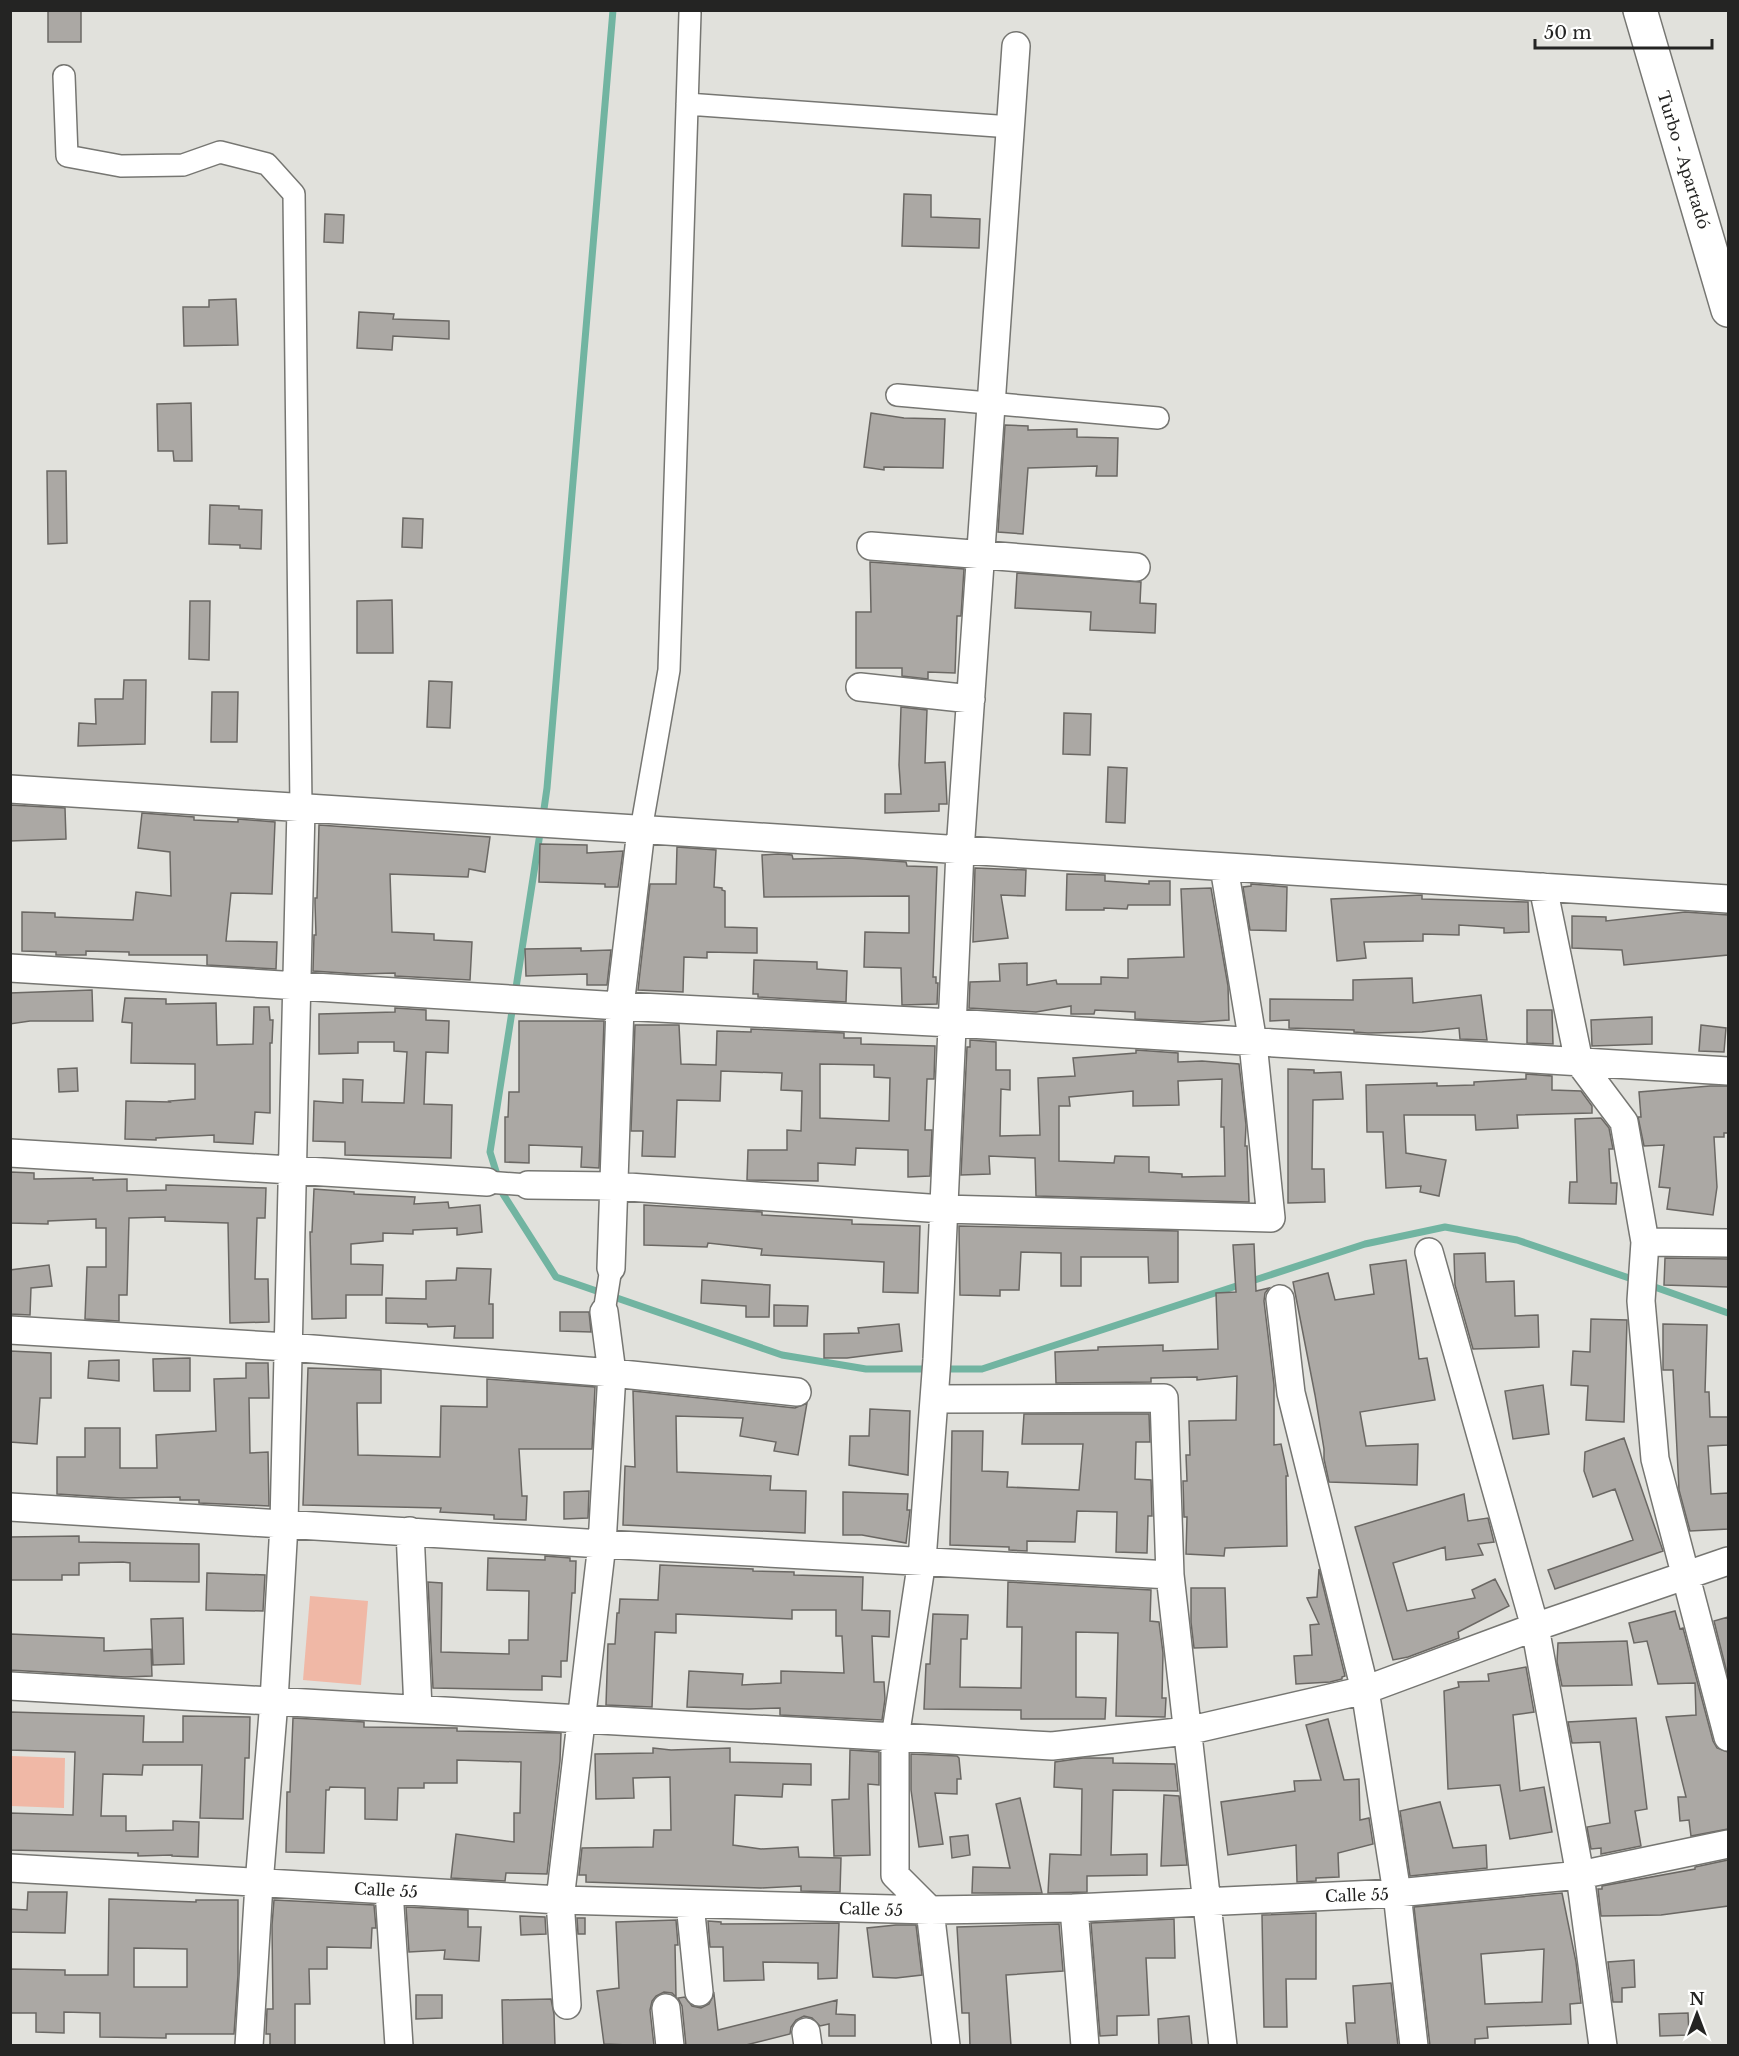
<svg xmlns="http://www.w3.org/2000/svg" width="1739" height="2056" font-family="'Libre Baskerville',serif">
<rect width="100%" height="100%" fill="#e1e1dc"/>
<path fill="#f0b8a6" d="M310 1596 368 1601 361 1685 303 1680Z
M11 1756 65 1758 64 1808 11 1806Z"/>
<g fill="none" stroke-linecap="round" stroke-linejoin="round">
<path stroke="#71b4a1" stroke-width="7" d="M543 816 547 788 613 10
M515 994 541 827
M513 1005 490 1152 503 1194 556 1277 782 1355 866 1369H930
M1649 1285 1728 1313
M941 1369H982L1365 1244 1445 1227 1517 1240 1635 1280"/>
</g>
<path fill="#aba8a4" stroke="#6b6864" stroke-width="1.5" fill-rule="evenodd" d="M48 10H81V42H48Z
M904 194 931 195V217L980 219 979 248 902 246Z
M325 214 344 215 343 243 324 242Z
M236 299 238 345 184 346 183 307H209V300Z
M359 312 394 314 393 319 449 321V339L393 336 392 350 357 348Z
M191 403 192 461H174L173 451H158L157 404Z
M871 413 904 418 945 419 943 468 884 467V470L864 467Z
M1005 425 1028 426V430L1077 429V437L1118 438 1117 476H1096L1097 466 1028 468 1023 534 998 532Z
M47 471H66L67 543 48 544Z
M210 505 239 506V509L262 510 261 549 240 548V545L209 544Z
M403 518 423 519 422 548 402 547Z
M870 562 964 569 961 616H957L955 673 928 672V679L902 676V668H856V612H871Z
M1017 573 1141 582 1140 603 1156 604 1155 633 1090 630 1091 612 1015 608Z
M392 600 393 653H357V601Z
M190 601H210L209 660 189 659Z
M124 680H146L145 744 78 746 79 723 96 724 95 699H123Z
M429 681 452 682 450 728 427 727Z
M212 692H238L237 742H211Z
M901 707 927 710 925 763 945 762 947 804H939V811L885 813V794H901L899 765Z
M1064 713 1091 714 1090 755 1063 754Z
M1108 767 1127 768 1125 823 1106 822Z
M10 805 65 808 66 839 10 841Z
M142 813 194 817V820L238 822V819L275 822 272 894 231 893 226 941 277 942 276 969 207 965V955H129V952L86 951V955H56V952L22 951V912L55 913V917L133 920 136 892 171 896 170 852 138 848Z
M319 825 490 837 485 872 469 869 468 877 390 874 392 932 434 934V940L472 942 470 980 395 976V973L358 974 313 971 314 935H316L315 903V898H317Z
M540 844 587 845V853L623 851 618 887H605V884L539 882Z
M677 847 716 850 714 887 722 888V890L725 891V927L757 928V953L707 952V958L684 957 683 992 638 990 650 884H676Z
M778 854 792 855 793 859 849 858 906 862 907 866 937 867 933 977H936V983H938L937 1004 902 1005 901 968 864 967 865 932 909 933V896L764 897 762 855Z
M975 868 1026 870 1025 896 1001 895 1008 938 973 942Z
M1067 874 1105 875V881L1149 884V881H1170V905H1128L1127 909 1104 908V910H1066Z
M1251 884 1287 887 1286 931 1250 930 1243 887 1251 886Z
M1211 888 1228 986 1229 1020 1199 1022 1135 1019V1012L1095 1010 1094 1014H1071V1006L1036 1012 969 1008 970 982 1000 981 999 964 1027 963V985L1056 980 1057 984H1101V977L1128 978V959L1184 957 1181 889Z
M1422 895V899L1528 902 1529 932 1504 933V928L1459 925V935L1423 934V941L1364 942 1366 958 1337 961 1331 899Z
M1685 912 1728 915V955L1624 965 1622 950 1572 948V916L1606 917V921Z
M581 948V951L611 950 607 985H587V974L526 976 525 949Z
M754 960 817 962V969L847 971 846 1002 758 997V994H753Z
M1412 978 1413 1003 1481 995 1487 1040 1460 1039 1459 1028 1422 1032 1368 1033 1354 1032V1030L1289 1028V1020L1270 1021V999L1353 1000V980Z
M92 990 93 1021H30L10 1024V993Z
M125 998 166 999V1004L216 1003 217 1045 253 1044 254 1007H269L270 1020H273L272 1043H270V1113L255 1112 253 1144 214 1142V1135L156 1138V1140L125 1139 126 1101 170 1102 169 1101 195 1099V1064L131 1063 132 1023 122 1022Z
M395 1008 426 1010V1020L449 1021 448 1053 426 1052 424 1104 452 1105 451 1158 345 1155V1142L313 1141 314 1101 343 1103V1079L363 1080 362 1102 404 1103 407 1052 394 1051V1042H358V1053L319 1054V1014L395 1012Z
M1527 1010H1552L1553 1044 1527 1043Z
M1652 1017V1044L1592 1046 1591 1020Z
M519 1021H604L599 1168 581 1167 582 1147 529 1145V1163L505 1162V1117H508L509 1092H519Z
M635 1025H679L681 1064 716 1065 717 1031 751 1032V1029L844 1033V1038H861V1044L935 1046 934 1079H927L925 1130H932L930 1176 908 1177V1150L856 1148 855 1165 818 1163V1181L747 1180 748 1150H787V1130L801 1131 802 1091 781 1090 782 1073 721 1071 720 1101 677 1100 675 1157 642 1156 643 1131H631ZM820 1064 874 1065V1077L890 1078 889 1121 820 1118Z
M1701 1025 1726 1028 1724 1052 1699 1051Z
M970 1040 996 1042V1070H1010V1090L1001 1089 1000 1136 1040 1135 1038 1078 1075 1076 1073 1058 1136 1053V1050L1178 1053V1062L1202 1061 1239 1064 1246 1125 1245 1146H1247L1249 1202 1036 1196 1035 1158 989 1156 990 1174 961 1175 967 1047H970ZM1222 1079 1221 1127H1224L1225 1176 1182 1177V1174L1149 1172V1157L1115 1156 1114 1163 1059 1161V1106H1070L1069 1097 1133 1091V1106L1179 1105 1178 1081Z
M77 1068 78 1091 59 1092 58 1069Z
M1288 1069 1314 1070V1073L1341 1072 1343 1099 1313 1100 1312 1169H1324L1325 1202 1288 1203Z
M1526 1074 1552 1076V1090L1581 1091 1592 1106V1113L1517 1115 1518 1128 1476 1130 1475 1115H1404L1406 1153 1446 1160 1439 1196 1420 1192 1421 1186 1386 1188 1383 1132H1367L1366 1085 1437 1083V1086L1474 1085V1082L1526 1079Z
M1710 1086H1728V1133H1724V1137H1714L1717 1187 1713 1215 1667 1209 1670 1188 1659 1187 1664 1145 1644 1146 1638 1117H1641L1639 1092Z
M1601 1118 1609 1128 1613 1149H1609L1611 1183H1617L1616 1204 1569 1203 1570 1182H1577L1575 1119Z
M10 1172 34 1173V1179L93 1178V1180L127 1179V1191L166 1190V1185L266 1188 265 1218H257L255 1279H268L269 1322 230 1323 228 1223 165 1221V1217L129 1218 127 1295H119V1321L85 1319 87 1267H106V1228H96V1219L48 1221V1224L10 1223Z
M314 1189 354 1192V1194L415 1197 414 1204 448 1202 449 1208 480 1205 482 1232 457 1235V1228L413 1230V1234L383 1233V1241L351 1244V1264L383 1265 382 1295H346V1318L312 1319 310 1232H312Z
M644 1205 762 1212V1215L852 1220V1224L920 1226 918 1293 883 1292 884 1262 761 1255 762 1249 708 1243 707 1247 644 1245Z
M959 1226 1178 1231V1282L1149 1283 1148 1257H1081V1286H1061V1253L1021 1252 1019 1290H1000V1296L960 1295Z
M1254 1244 1256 1291 1269 1288 1265 1293 1264 1301 1274 1385V1445L1281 1444 1288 1476H1286L1287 1546 1225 1548 1224 1556 1186 1554 1187 1517H1184L1183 1481H1187L1186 1455H1190L1189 1421 1236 1420 1237 1376 1197 1380V1377L1151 1378V1382L1056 1383 1055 1352 1098 1350V1347L1163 1345V1351L1218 1349 1216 1293 1236 1292 1233 1245Z
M1485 1253 1486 1282 1514 1281 1515 1316 1538 1315 1539 1347 1473 1349 1455 1285 1454 1254Z
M1665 1258 1728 1259V1287L1664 1285Z
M1406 1260 1419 1359 1427 1358 1435 1400 1360 1412 1366 1446 1418 1444 1417 1485 1329 1482 1324 1459V1449L1315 1395 1293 1282 1328 1273 1335 1300 1374 1294 1370 1265Z
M49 1265 52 1286 31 1288 30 1315 10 1314V1270Z
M457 1268 491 1269 489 1304H493V1338H454L455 1326 428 1327 427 1324 386 1323V1298L426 1299V1281L456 1280Z
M702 1280 770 1285 769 1317H746V1306L701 1303Z
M774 1305 808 1306 807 1326H774Z
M560 1312H589L591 1332 560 1331Z
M1591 1319 1627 1320 1624 1422 1586 1420 1588 1386 1571 1385 1573 1351 1590 1352Z
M899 1324 902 1351 847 1358H824V1334L859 1333 858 1328Z
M1663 1324 1707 1325 1705 1392H1709L1710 1417H1728V1445L1708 1446 1711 1494 1728 1493V1529L1690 1531 1679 1490 1673 1370H1663Z
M10 1351 51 1353V1398H40L37 1444 10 1442Z
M190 1358V1391H154L153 1359Z
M119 1360V1381L88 1378 89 1361Z
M246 1363H268L269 1398H249L250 1453 268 1452 269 1506 199 1503V1500H180V1497L121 1498 57 1494V1457H85V1428H120V1468H157L156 1435 216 1431 214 1379 246 1378Z
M308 1368 381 1370V1403H357L358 1455 440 1457 441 1406 487 1407V1379L595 1387 592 1449H519L522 1496H527L526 1520 494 1519V1515L440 1512 441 1508 303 1505Z
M1543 1385 1549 1434 1513 1439 1505 1391Z
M633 1391 795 1408 807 1403 798 1455 774 1451 776 1442 740 1436 743 1418 676 1416 677 1472 771 1476 770 1490 806 1491 805 1533 623 1525 625 1466 635 1467Z
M870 1409 910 1411 908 1475 849 1465 850 1436H869Z
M1024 1414H1149L1150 1442H1136L1135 1479 1151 1480 1152 1516H1148L1147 1553 1116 1552 1117 1512 1077 1511 1075 1542 1027 1541V1551L1009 1550V1547L950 1545 952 1431H983L982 1471 1008 1472 1007 1487 1079 1490 1083 1444H1022Z
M1624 1438 1663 1551 1555 1589 1548 1570 1633 1540 1615 1489 1593 1497 1584 1471 1585 1452Z
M589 1491 588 1518 564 1519V1492Z
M843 1492 908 1494 907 1510H910L906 1543 862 1535H843Z
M1464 1494 1468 1521 1488 1518 1494 1542 1478 1544 1483 1555 1446 1560 1445 1547 1393 1563 1407 1611 1475 1598 1472 1590 1495 1579 1509 1606 1458 1632 1459 1638 1408 1657 1393 1660 1355 1527Z
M79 1536V1542L199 1544V1582L130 1581V1563L123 1562 79 1563V1575H62V1580H10V1537Z
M545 1556 570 1558V1561H576L575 1593H572L567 1661H561V1677L542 1676V1690L433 1688 428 1582 442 1583 441 1652 509 1654V1640H528L529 1591 487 1590 488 1558 545 1560Z
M660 1565 753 1569V1571L794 1572V1575L863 1577 862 1610 890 1611 889 1637 872 1636 874 1682H884L885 1699 882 1720 780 1715V1708L749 1709 687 1707 689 1671 743 1674 742 1685 781 1683V1671L844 1673 842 1636H836V1610H792V1619L676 1614V1633L655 1632 652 1707 606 1705 608 1644H615L617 1613H619L620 1599 658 1600Z
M1319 1569 1345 1676 1342 1677V1679L1330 1682 1296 1684 1294 1656 1312 1655 1310 1625 1319 1624 1307 1598 1317 1597Z
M207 1573 265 1575 263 1611 206 1610Z
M1008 1582 1151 1590 1150 1621 1159 1622 1163 1653 1162 1698H1166L1165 1717 1116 1716 1118 1633 1076 1632V1697L1106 1698 1105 1719H1021V1710L924 1709 926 1664H930L933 1614 968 1615 967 1639H961L960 1687 1021 1688 1022 1627H1007Z
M1191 1588H1225L1227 1647 1194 1648 1191 1622Z
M1675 1611 1680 1629 1683 1628 1713 1741 1717 1748 1728 1752V1829L1691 1836 1689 1820 1680 1821 1678 1797H1686L1666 1717 1696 1715 1695 1683 1658 1684 1647 1641 1634 1643 1629 1623Z
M1728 1617V1677L1714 1621Z
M183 1618 184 1664 153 1665 151 1619Z
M10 1634 104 1638V1651L151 1649 152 1676 125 1677 10 1670Z
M1627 1641 1632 1685 1562 1686 1557 1662 1558 1643Z
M1526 1667 1534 1712 1513 1715 1520 1791 1544 1787 1552 1832 1510 1839 1500 1785 1448 1789 1444 1691 1459 1687 1458 1682 1489 1681 1488 1674Z
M10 1712 144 1716 143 1742H183V1716L250 1717 249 1758H245L243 1819 200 1818 202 1765H143L142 1775 103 1774 101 1816H126V1831L173 1830V1821L199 1822 198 1857 172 1856V1855L138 1856V1853L10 1850V1813L73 1815 75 1752 10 1750Z
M293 1718 364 1722V1727L457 1728V1731L561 1733 560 1761 547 1874 506 1873 505 1881 451 1878 456 1834 514 1842V1813H520L521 1762 457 1760V1783H424V1788H398L397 1820 365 1819V1788L330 1787 329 1790H326L324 1853 286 1852 287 1792H290Z
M1636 1718 1647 1809 1635 1811 1641 1846 1601 1854V1848L1591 1849 1587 1827 1610 1823 1600 1742 1572 1743 1568 1722Z
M1328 1719 1344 1780 1359 1779 1360 1820 1369 1818 1373 1844 1338 1853 1339 1877 1316 1878V1881L1297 1882 1296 1845 1228 1855 1221 1802 1295 1791 1294 1781 1321 1780 1306 1725Z
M653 1748 671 1750 730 1748V1762L811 1764V1785L783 1784 782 1797 735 1795 733 1845 761 1849 798 1847 799 1857 841 1858 840 1892 801 1891V1886L761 1888 586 1882V1875H579L582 1848 653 1847 654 1830H671L670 1777 633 1778 634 1798 596 1799 595 1754 653 1753Z
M850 1750 879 1752V1785L868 1784 870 1855 834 1856 832 1800 849 1799Z
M911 1754 957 1756 959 1758 961 1779H957V1794L935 1793 943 1844 919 1847 911 1790Z
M1083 1758H1113V1763L1175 1764 1178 1791 1113 1790 1111 1855 1147 1854V1875L1087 1876V1892L1048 1893 1050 1854 1081 1855 1082 1789 1054 1787 1055 1762Z
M1164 1795 1179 1796 1187 1865 1161 1866Z
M1020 1798 1042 1893H972L973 1867 1010 1868 996 1804Z
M1440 1802 1453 1848 1486 1845 1487 1868 1410 1876 1400 1811Z
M968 1835 970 1855 952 1858 950 1837Z
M1728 1860V1906L1661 1915 1601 1916 1598 1889H1602V1886L1695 1869V1867Z
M28 1892H67L65 1933 10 1932V1909L27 1910Z
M1562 1893 1576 1962 1581 2003 1570 2004 1571 2024 1487 2027 1488 2038 1475 2039V2046H1430L1414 1907ZM1544 1949 1542 2002 1485 2004 1481 1954Z
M109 1899 196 1902V1900H238V1975L234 2034H166V2038L100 2037V2013L64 2012V2033L36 2032V2013H10V1969L65 1970V1975H108ZM134 1948 187 1949V1987H134Z
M274 1900 374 1905 376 1928H372L371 1948 327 1947V1969H309L310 2004H295V2045H270V2034H266L267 2009H273L272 1925Z
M406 1907 468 1910V1927H481L479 1961 444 1959 445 1950 409 1952Z
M1316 1913V1979H1286L1287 2027H1264L1262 1915Z
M520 1916 545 1917 546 1934 521 1935Z
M577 1918H585V1934H578Z
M1174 1919 1175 1958H1146L1149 2015 1117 2016V2035L1100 2036 1091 1923Z
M676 1920 678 1945H675L676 1997 672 1993 664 1992 656 1996 652 2001 650 2010 654 2046 604 2044 597 1991 619 1988 616 1922Z
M708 1921 721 1922V1924L839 1923 837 1978 818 1979V1963L763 1962 764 1980 724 1981 723 1947H710Z
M1059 1924 1063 1971 1006 1975 1011 2046H970L969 2013H962L957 1927Z
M896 1925H916L922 1975 896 1978 873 1977 867 1928Z
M1634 1960 1635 1987 1622 1988V2002H1613L1608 1962Z
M1391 1983 1398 2046H1348L1346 2023H1355L1353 1986Z
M714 1994 718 2030 837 2000 836 2014 855 2015V2036H829V2024L820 2026 812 2018 804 2016 796 2020 791 2027 790 2034 742 2046H686L682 2006 678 1998 685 1997 692 2006 701 2008 709 2004Z
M416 1995H442V2018L416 2019Z
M551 1999 554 2014 555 2046H503L502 2000Z
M1688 2013 1689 2035 1660 2036 1659 2014Z
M1189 2016 1192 2046H1159L1158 2019Z"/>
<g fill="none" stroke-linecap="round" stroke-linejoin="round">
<defs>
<path id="pedestrian" d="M64 76 67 156 121 166 183 165 220 152 267 164 294 194 301 808
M687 104 1011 127
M897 395 1158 418
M641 830 669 670 690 13
M487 1182 528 1185
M604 1312 611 1268"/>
<path id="minor" d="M871 546 1136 567
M860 687 971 699
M10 789 1728 899
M1543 887 1579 1062 1624 1122 1645 1242 1641 1301 1655 1459 1728 1737
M10 968 620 1006 952 1023 1728 1071
M10 1153 487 1182
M528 1185 614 1186 943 1209 1271 1218 1253 1043 1224 867
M1645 1242 1728 1243
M1429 1252 1535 1627 1580 1875 1603 2046
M611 1268 620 1006 641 830
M1280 1299 1291 1393 1365 1690 1397 1893 1414 2046
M10 1330 288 1347 612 1373 797 1392
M934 1399 1164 1398 1170 1575 1223 2046
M10 1507 602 1544 1170 1575
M410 1531 418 1709
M10 1686 1052 1746 1187 1731 1365 1690 1535 1627 1728 1561
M10 1868 560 1900 930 1910 1074 1908 1397 1893 1580 1875 1728 1844
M389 1890 399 2046
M690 1904 699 1992
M1074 1908 1085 2046
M567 2005 560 1900 602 1544 612 1373 604 1312
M666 2008 670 2046
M806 2032 808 2046
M249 2046 259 1884 274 1701 284 1524 301 808
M946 2046 930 1910 895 1875V1738L922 1560 937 1359 960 851 1016 46"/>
<path id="secondary" d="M1640 10 1728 310"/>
</defs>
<use href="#pedestrian" stroke="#767672" stroke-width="24"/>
<use href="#minor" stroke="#767672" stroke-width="30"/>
<use href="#secondary" stroke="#767672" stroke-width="36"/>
<use href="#pedestrian" stroke="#fff" stroke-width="21"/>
<use href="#minor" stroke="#fff" stroke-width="27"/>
<use href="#secondary" stroke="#fff" stroke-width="33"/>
</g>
<g text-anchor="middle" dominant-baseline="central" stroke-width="5" stroke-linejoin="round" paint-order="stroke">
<g font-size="16" fill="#242423" stroke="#fffffe">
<text transform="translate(1684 160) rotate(73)">Turbo - Apartadó</text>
<text transform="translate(386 1890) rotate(3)">Calle 55</text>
<text transform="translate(1357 1895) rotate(-2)">Calle 55</text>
<text transform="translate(871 1909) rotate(2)">Calle 55</text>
</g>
</g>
<rect width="1739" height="2056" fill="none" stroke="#242423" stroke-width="24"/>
<g transform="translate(1697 2014)" stroke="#fffffe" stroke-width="4.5" paint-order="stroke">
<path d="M0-4.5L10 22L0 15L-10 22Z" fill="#242423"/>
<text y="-9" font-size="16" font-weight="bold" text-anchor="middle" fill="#242423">N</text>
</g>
<path d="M1535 39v9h177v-9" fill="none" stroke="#242423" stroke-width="3"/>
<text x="1544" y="39" font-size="18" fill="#242423" stroke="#fffffe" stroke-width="4.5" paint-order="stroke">50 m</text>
</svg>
